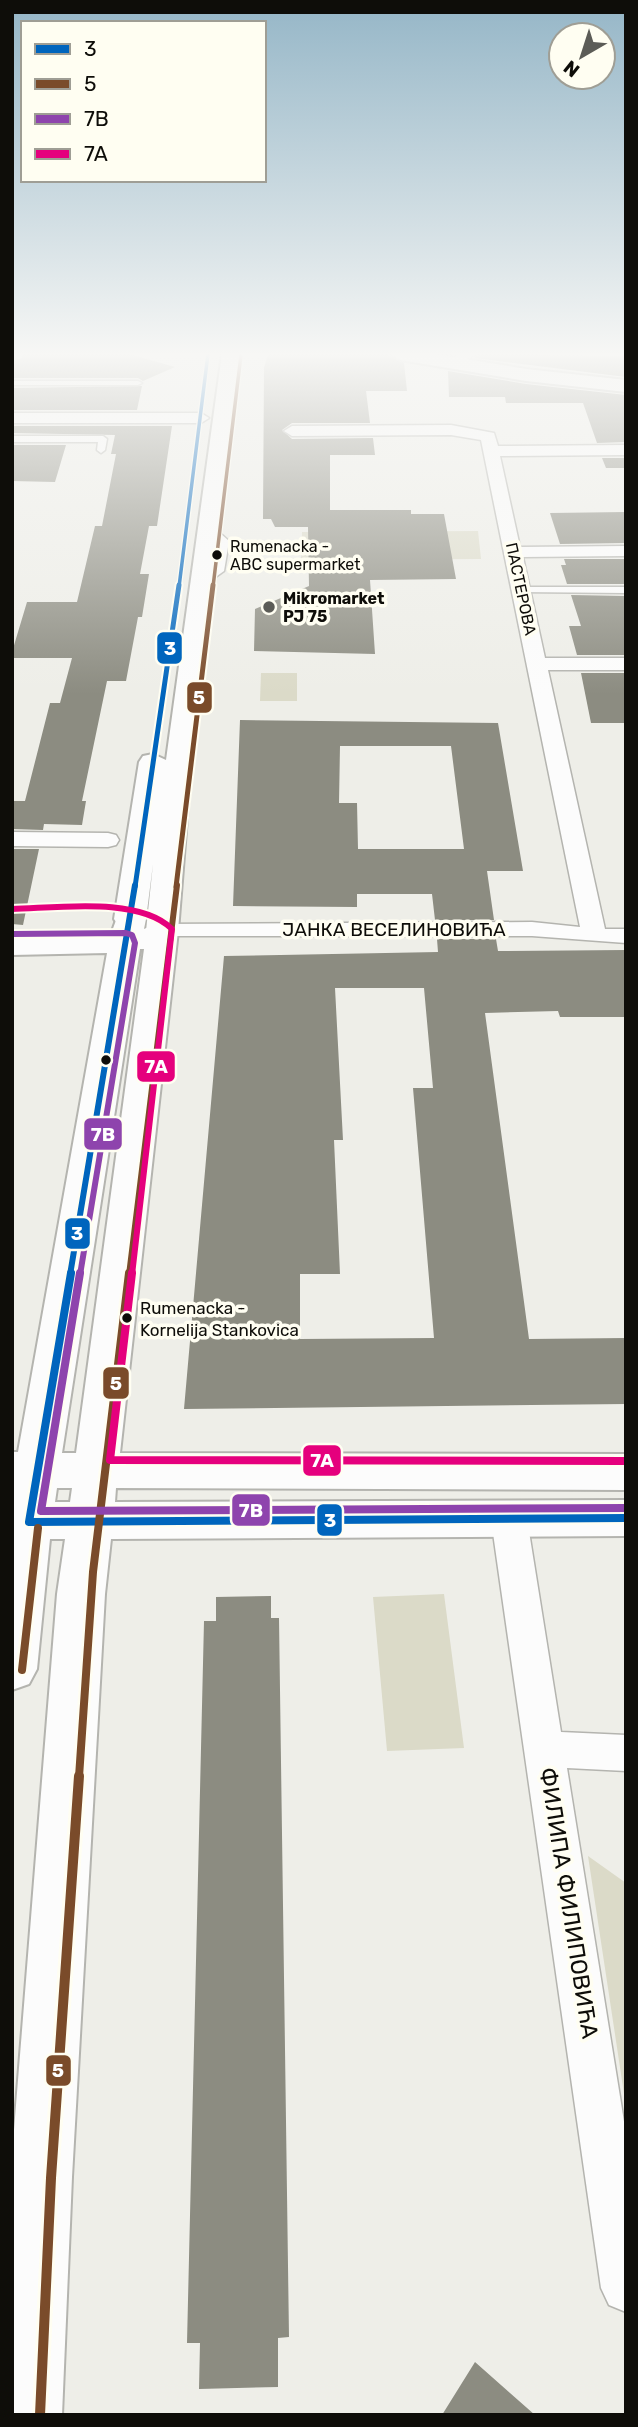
<svg xmlns="http://www.w3.org/2000/svg" width="638" height="2427" font-family="Rubik,sans-serif">
<rect width="100%" height="100%" fill="#eeeee8"/>
<path fill="#dbdac8" d="M478 531 481 559 301 560 302 532Z
M261 673H297V701H260Z
M444 1594 464 1748 387 1751 373 1597Z
M588 1856 626 1883V2107Z"/>
<path fill="#8c8c81" fill-rule="evenodd" d="M22 354H129L175 367 143 381 138 378H12V361L22 358Z
M268 354H388L404 363 407 391H366L370 423H292L282 430 292 439 373 438 375 455H330V510H411V514H444L456 579 370 580 375 654 254 651 255 609 309 586 308 527H275L271 519H263L264 368Z
M479 354 626 356V377L475 358Z
M448 371 526 384 626 395V442L597 443 583 403H506L505 397H449Z
M142 386 137 410H12V388Z
M12 426H172L157 526H149L140 574H149L142 617H138L126 681H107L82 801H86L82 825 44 824 43 830 12 829V801H25L50 703H60L72 658H12V652L27 602H77L95 526H102L116 454H111L115 435 12 433Z
M12 445H66L55 482 12 481Z
M602 458H626V468H606Z
M626 512V543L560 544 550 513Z
M564 559H626V584H567L561 565H566Z
M571 595 626 596V655H577L569 626H581Z
M581 673H626V723H591Z
M240 720 498 723 523 871H487L494 920H435L432 894H357V907L233 906ZM340 746H451L464 849H358L357 803H339Z
M12 849H39L23 925 12 924Z
M437 939H496L498 951 626 950V1017H560L558 1011 485 1013 529 1339 626 1338V1404L184 1409 224 956 438 952ZM335 988H424L433 1088H413L434 1338 300 1339V1274H340L334 1140H343Z
M271 1596V1618H279L289 2337 278 2338V2387L199 2389 200 2343H187L204 1621H216V1597Z
M475 2362 535 2415H442Z"/>
<g fill="none" stroke-linecap="round" stroke-linejoin="round">
<defs>
<path id="service" d="M12 381H138L142 383 138 385H12Z
M12 436H103L107 439 105 450 101 453 97 450 98 442H12Z
M206 526H212L229 541 224 571 203 586 198 583 214 570 219 542 206 530Z
M522 587H626V593L519 592 517 590Z"/>
<path id="minor" d="M458 354H476L462 362 455 358Z
M12 413H201L209 418 201 423H12Z
M451 425 494 433 498 446 626 445V455L500 456 520 547 626 546V556L523 557 545 658H626V670H548L605 929H626V943L532 936H153L150 931 153 926 162 924 532 922 580 927 481 440 451 435 292 436 284 431 292 426Z
M12 832 108 833 116 835 119 840 116 845 108 847 12 846Z
M509 1505 521 1509 527 1519 561 1732 626 1735V1771L567 1768 626 2134V2312L609 2305 601 2288 491 1519 497 1509Z"/>
<path id="tertiary" d="M222 354H240L188 805 178 931 173 938 162 941 151 938 146 931 153 864 146 919 141 926 130 928 119 926 114 919 139 762 143 756 153 754 166 760Z
M391 354H435L526 369 626 380V392L526 381 400 360Z"/>
<path id="secondary" d="M130 910 141 912 146 919 144 929 162 921 173 924 178 931 120 1453 626 1454V1490L116 1488 115 1502 626 1500V1536L111 1539 105 1594 72 2177 62 2415H12V2155L57 1594 65 1539H50L37 1669 29 1684 12 1690V1452H18L107 953 12 955V935L111 934 119 912ZM140 949H144L76 1453H62ZM57 1488H72L70 1502H55Z"/>
</defs>
<use href="#service" stroke="#b4b4af" stroke-width="3"/>
<use href="#minor" stroke="#b4b4af" stroke-width="3"/>
<use href="#tertiary" stroke="#b4b4af" stroke-width="4"/>
<use href="#secondary" stroke="#b4b4af" stroke-width="4"/>
<use href="#service" fill="#fcfcfc" fill-rule="evenodd"/>
<use href="#minor" fill="#fcfcfc" fill-rule="evenodd"/>
<use href="#tertiary" fill="#fcfcfc" fill-rule="evenodd"/>
<use href="#secondary" fill="#fcfcfc" fill-rule="evenodd"/>
<defs>
<path id="bus-1-far3" d="M179 587 208 354"/>
<path id="bus-1-far2" d="M135 887 179 585"/>
<path id="bus-1-far1" d="M70 1275 135 885"/>
<path id="bus-1" d="M71 1273 29 1522 626 1518"/>
<path id="bus-2-far4" d="M213 587 241 355"/>
<path id="bus-2-far3" d="M176 887 213 585"/>
<path id="bus-2-far2" d="M129 1275 177 885"/>
<path id="bus-2-far1" d="M22 1670 38 1528
M79 1777 93 1572 129 1273"/>
<path id="bus-2" d="M40 2415 51 2178 79 1776"/>
<path id="bus-3-far1" d="M12 934 126 933 132 935 135 943 80 1275"/>
<path id="bus-3" d="M80 1273 41 1511 626 1508"/>
<path id="bus-4-far1" d="M12 909C56 908 139 896 172 929L132 1275"/>
<path id="bus-4" d="M132 1273 110 1460 626 1461"/>
</defs>
<use href="#bus-1-far3" stroke="#fffef2" stroke-width="6"/>
<use href="#bus-1-far2" stroke="#fffef2" stroke-width="9"/>
<use href="#bus-1-far1" stroke="#fffef2" stroke-width="10"/>
<use href="#bus-1" stroke="#fffef2" stroke-width="13"/>
<use href="#bus-2-far4" stroke="#fffef2" stroke-width="6"/>
<use href="#bus-2-far3" stroke="#fffef2" stroke-width="9"/>
<use href="#bus-2-far2" stroke="#fffef2" stroke-width="10"/>
<use href="#bus-2-far1" stroke="#fffef2" stroke-width="13"/>
<use href="#bus-2" stroke="#fffef2" stroke-width="16"/>
<use href="#bus-3-far1" stroke="#fffef2" stroke-width="10"/>
<use href="#bus-3" stroke="#fffef2" stroke-width="13"/>
<use href="#bus-4-far1" stroke="#fffef2" stroke-width="10"/>
<use href="#bus-4" stroke="#fffef2" stroke-width="13"/>
<use href="#bus-1-far3" stroke="#0065bd" stroke-width="3.5"/>
<use href="#bus-1-far2" stroke="#0065bd" stroke-width="5"/>
<use href="#bus-1-far1" stroke="#0065bd" stroke-width="6"/>
<use href="#bus-1" stroke="#0065bd" stroke-width="8"/>
<use href="#bus-2-far4" stroke="#7a4b2a" stroke-width="3.5"/>
<use href="#bus-2-far3" stroke="#7a4b2a" stroke-width="5"/>
<use href="#bus-2-far2" stroke="#7a4b2a" stroke-width="6"/>
<use href="#bus-2-far1" stroke="#7a4b2a" stroke-width="8"/>
<use href="#bus-2" stroke="#7a4b2a" stroke-width="10"/>
<use href="#bus-3-far1" stroke="#8e44ad" stroke-width="6"/>
<use href="#bus-3" stroke="#8e44ad" stroke-width="8"/>
<use href="#bus-4-far1" stroke="#e5007d" stroke-width="6"/>
<use href="#bus-4" stroke="#e5007d" stroke-width="8"/>
</g>
<linearGradient id="sky" x2="0" y2="1"><stop stop-color="#95b6c7"/><stop offset="0.51" stop-color="#f7f7f5"/><stop offset="1" stop-color="#f7f7f5" stop-opacity="0"/></linearGradient>
<rect width="638" height="694" fill="url(#sky)"/>
<g fill="#0e0d09" stroke="#fffef2" stroke-width="2.5">
<circle cx="217" cy="555" r="6"/>
<circle cx="106" cy="1060" r="6"/>
<circle cx="127" cy="1318" r="6"/>
</g>
<circle fill="#5c5c57" stroke="#fffef2" stroke-width="2.5" cx="269" cy="607" r="7"/>
<g text-anchor="middle" dominant-baseline="central" stroke-width="7" stroke-linejoin="round" paint-order="stroke">
<g font-size="16" fill="#0e0d09" stroke="#fffef2" text-anchor="start">
<text x="230" y="546">Rumenacka -<tspan x="230" dy="18">ABC supermarket</tspan></text>
</g>
<g font-size="16" fill="#0e0d09" stroke="#fffef2">
<text transform="translate(521 589) rotate(78)">ПАСТЕРОВА</text>
</g>
<g font-size="16" font-weight="bold" fill="#0e0d09" stroke="#fffef2" text-anchor="start">
<text x="283" y="598">Mikromarket<tspan x="283" dy="18">PJ 75</tspan></text>
</g>
<g font-size="17" fill="#0e0d09" stroke="#fffef2" text-anchor="start">
<text x="140" y="1308">Rumenacka -<tspan x="140" dy="22">Kornelija Stankovica</tspan></text>
</g>
<g font-size="19" fill="#0e0d09" stroke="#fffef2">
<text x="394" y="929">ЈАНКА ВЕСЕЛИНОВИЋА</text>
</g>
<g font-size="23" fill="#0e0d09" stroke="#fffef2">
<text transform="translate(569 1903) rotate(81)">ФИЛИПА ФИЛИПОВИЋА</text>
</g>
</g>
<g stroke="#fffef2" stroke-width="2.5">
<rect x="156" y="631" width="27" height="34" rx="7" fill="#0065bd"/>
<rect x="186" y="681" width="27" height="33" rx="7" fill="#7a4b2a"/>
<rect x="136" y="1050" width="40" height="33" rx="7" fill="#e5007d"/>
<rect x="83" y="1117" width="40" height="34" rx="7" fill="#8e44ad"/>
<rect x="64" y="1217" width="27" height="33" rx="7" fill="#0065bd"/>
<rect x="102" y="1366" width="28" height="34" rx="7" fill="#7a4b2a"/>
<rect x="302" y="1444" width="40" height="33" rx="7" fill="#e5007d"/>
<rect x="231" y="1493" width="40" height="34" rx="7" fill="#8e44ad"/>
<rect x="316" y="1503" width="27" height="34" rx="7" fill="#0065bd"/>
<rect x="45" y="2054" width="27" height="33" rx="7" fill="#7a4b2a"/>
</g>
<g font-size="19" text-anchor="middle" font-weight="bold" fill="#fff">
<text x="170" y="655">3</text>
<text x="199" y="704">5</text>
<text x="156" y="1073">7A</text>
<text x="103" y="1141">7B</text>
<text x="77" y="1240">3</text>
<text x="116" y="1390">5</text>
<text x="322" y="1467">7A</text>
<text x="251" y="1517">7B</text>
<text x="330" y="1527">3</text>
<text x="58" y="2077">5</text>
</g>
<rect width="638" height="2427" fill="none" stroke="#0e0d09" stroke-width="28"/>
<rect x="21" y="21" width="245" height="161" fill="#fffef2" stroke="#9f9e95" stroke-width="2"/>
<rect x="35" y="44" width="35" height="10" fill="#0065bd" stroke="#9f9e95" stroke-width="2"/>
<text x="84" y="56" font-size="21" fill="#0e0d09">3</text>
<rect x="35" y="79" width="35" height="10" fill="#7a4b2a" stroke="#9f9e95" stroke-width="2"/>
<text x="84" y="91" font-size="21" fill="#0e0d09">5</text>
<rect x="35" y="114" width="35" height="10" fill="#8e44ad" stroke="#9f9e95" stroke-width="2"/>
<text x="84" y="126" font-size="21" fill="#0e0d09">7B</text>
<rect x="35" y="149" width="35" height="10" fill="#e5007d" stroke="#9f9e95" stroke-width="2"/>
<text x="84" y="161" font-size="21" fill="#0e0d09">7A</text>
<g transform="translate(582 56) rotate(219)"><circle r="33" fill="#fffef2" stroke="#9f9e95" stroke-width="2"/>
<path d="M0-5L12 26L0 18L-12 26Z" fill="#5c5c57"/>
<text y="-10" font-size="19" font-weight="bold" text-anchor="middle" fill="#0e0d09">N</text>
</g>
</svg>
